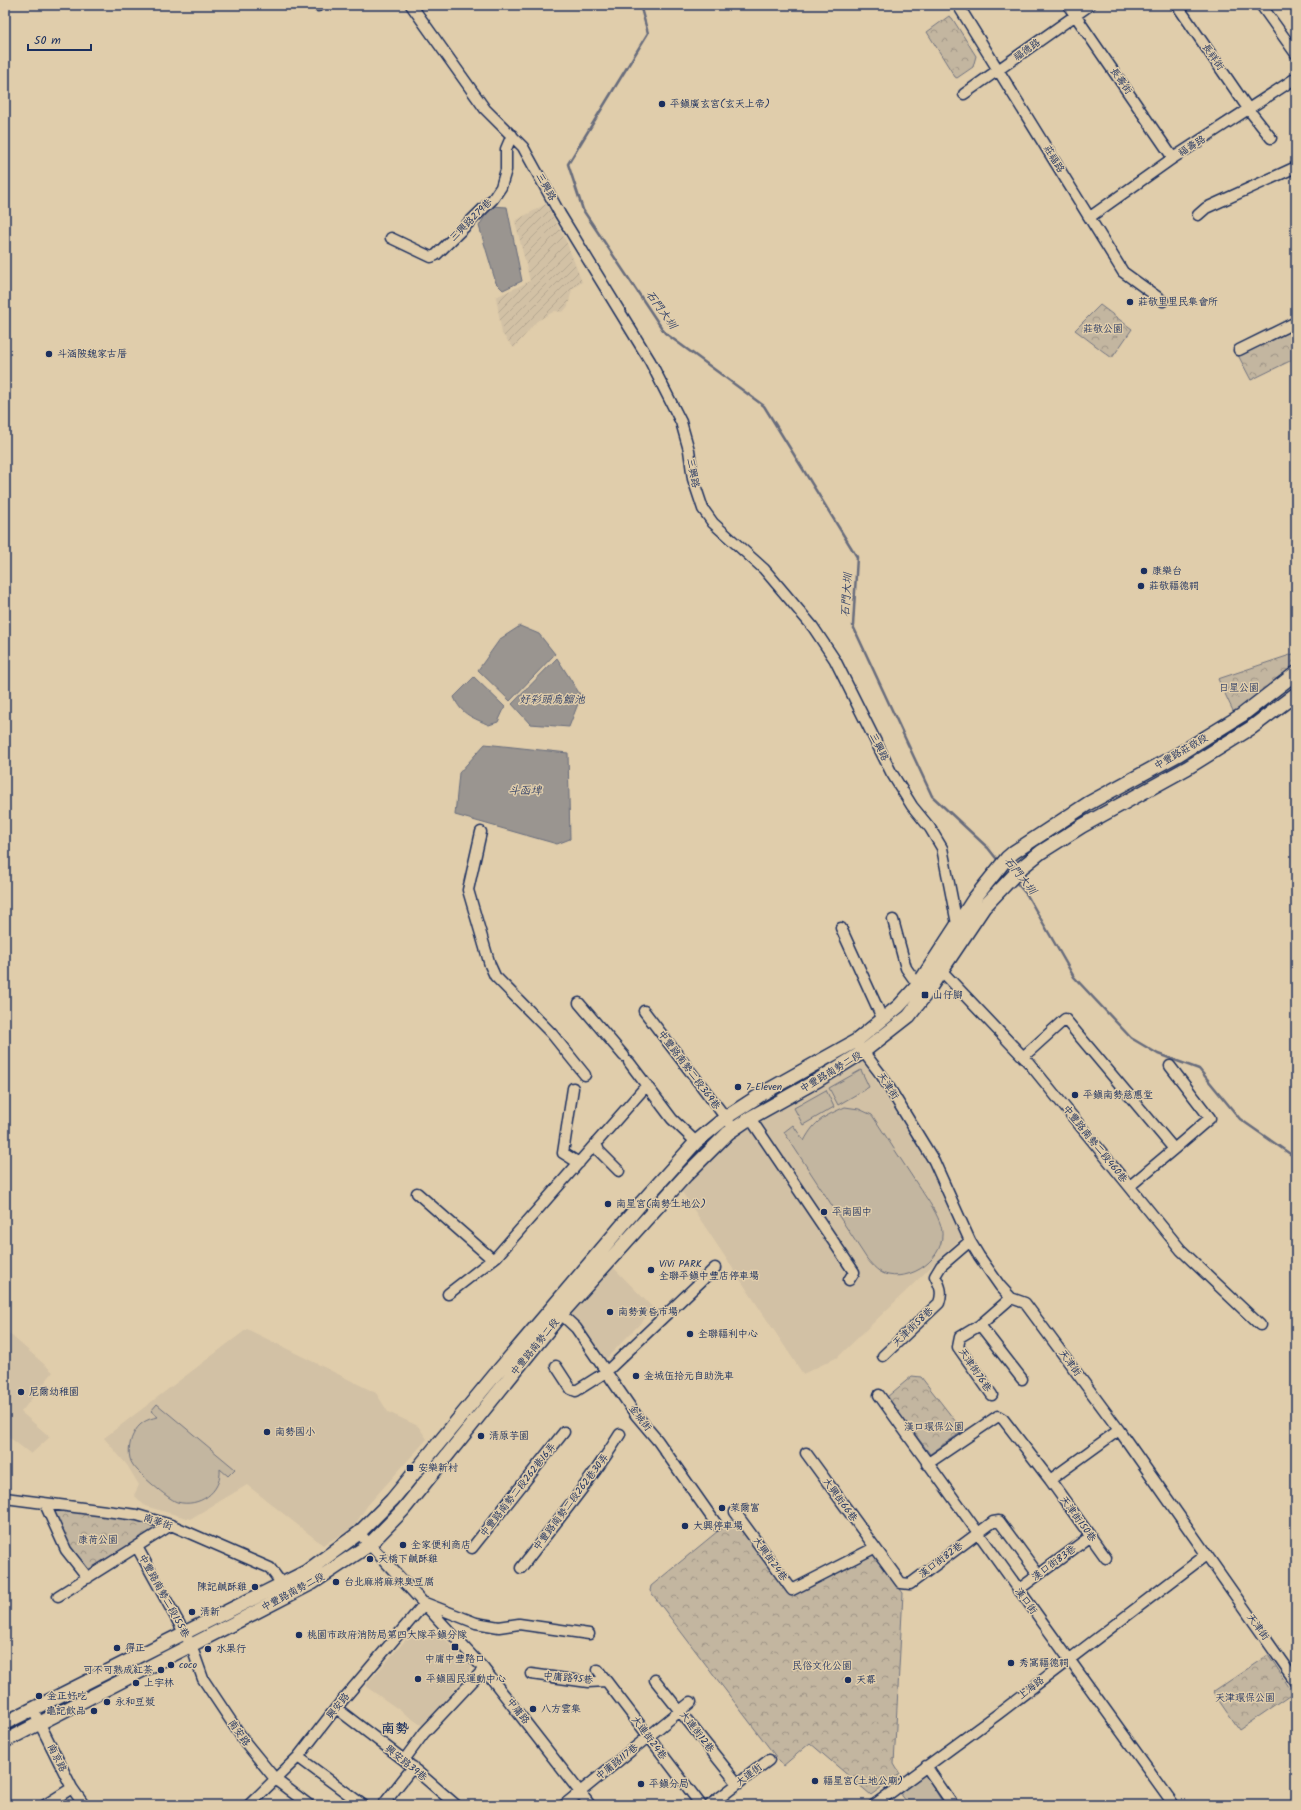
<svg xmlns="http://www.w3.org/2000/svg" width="1301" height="1810" font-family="Kalam,'LXGW WenKai TC',sans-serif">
<defs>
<pattern id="industrial-furrows" width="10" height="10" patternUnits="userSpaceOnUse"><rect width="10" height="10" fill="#d2c1a5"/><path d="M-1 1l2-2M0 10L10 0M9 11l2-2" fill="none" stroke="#b4a690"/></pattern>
<pattern id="park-crowns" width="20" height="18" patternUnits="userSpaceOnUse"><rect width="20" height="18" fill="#c3b6a0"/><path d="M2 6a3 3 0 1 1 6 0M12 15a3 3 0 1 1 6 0" fill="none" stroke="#9e9486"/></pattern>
</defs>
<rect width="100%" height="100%" fill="#e0cdab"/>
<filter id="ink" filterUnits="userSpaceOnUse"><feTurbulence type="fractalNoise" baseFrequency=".025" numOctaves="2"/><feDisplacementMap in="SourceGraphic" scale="8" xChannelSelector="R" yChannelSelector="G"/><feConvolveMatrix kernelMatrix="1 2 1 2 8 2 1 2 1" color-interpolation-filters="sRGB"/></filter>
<g filter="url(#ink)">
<path fill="#d2c1a5" d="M862 1060 924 1155 964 1235 838 1357 803 1374 680 1189 732 1137Z
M611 1265 654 1309 605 1360 567 1314Z
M247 1329 376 1393 388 1412 418 1426 427 1439 367 1506 353 1528 323 1545 247 1485 190 1519 145 1506 134 1495 139 1485 127 1465 104 1438Z
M5 1330 53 1372 21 1412 50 1437 31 1454 5 1434Z
M409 1636 444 1638 472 1667 424 1727 365 1686Z"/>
<path fill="url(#industrial-furrows)" d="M546 204 566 241 582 282 572 289 568 306 563 312 555 311 537 321 514 348 502 334 496 297 530 281 515 221Z"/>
<path fill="#c3b6a0" stroke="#6f727f" d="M861 1070 869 1087 838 1105 829 1088Z
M826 1090 834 1107 803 1125 794 1108Z
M845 1107 859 1109 872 1115C887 1138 902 1161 917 1184 925 1196 935 1209 940 1223 951 1252 917 1281 888 1275 879 1273 873 1266 867 1259L784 1132 793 1125 804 1141C815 1120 825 1116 845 1107Z
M157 1404 235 1469 228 1476 220 1469C222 1492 199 1508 177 1502 168 1499 138 1473 133 1465 127 1457 129 1443 133 1435 138 1424 146 1419 158 1417L151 1411Z
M925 1774 943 1803 940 1805H909L900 1793Z"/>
<path fill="url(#park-crowns)" stroke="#6f727f" d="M949 16 952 18 976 56 973 67 957 78 955 77 927 32Z
M1100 305 1132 329 1112 358 1075 330Z
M1296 329V366L1292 360 1251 380 1238 355Z
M1296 653V665L1234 713 1218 679Z
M912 1376 921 1377 963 1431 930 1454 887 1397Z
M45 1504 171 1525 88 1578Z
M735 1517 792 1595 874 1554 903 1593 894 1764 900 1774 871 1795 810 1743 783 1766 650 1591 651 1586Z
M1268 1655 1293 1693 1239 1730 1213 1692Z"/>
<path fill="#9a9590" stroke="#676c7c" d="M491 206 507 207 522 281 503 290 496 283 479 226Z
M520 626 539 634 555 654 510 701 478 670 500 639Z
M557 658 581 696 569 727 530 724 512 704Z
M474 677 505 707 498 722 489 725C474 718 461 715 454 697Z
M485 744 568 753 570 839 557 844 455 815 459 773Z"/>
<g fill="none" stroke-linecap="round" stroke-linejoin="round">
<path stroke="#676c7c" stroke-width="2.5" d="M640 5 648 33 568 164 583 210 665 333 764 406 857 557 853 626 932 796 988 848 999 862
M1015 881 1027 895 1074 977 1131 1038 1158 1054 1199 1069 1240 1119 1296 1158"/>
<defs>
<path id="minor" d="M411 5 485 109 523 147 560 214 650 361 681 422 689 450 693 479 703 509 713 523 764 569 813 627 835 660 891 772 912 806 930 828 942 848 958 929
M958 5 1123 272 1163 301
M1068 5 1173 158
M1177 5 1249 110 1271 138
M1261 5 1296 54
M318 6V5
M964 94 1090 5
M1198 215 1206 208 1296 167
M1090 217 1173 158 1296 78
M391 238 431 257 436 255 493 199 501 187 506 170V149L512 135
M1239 350 1296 322
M481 832 468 890 490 965 495 976 552 1034 585 1075
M893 920 906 968 918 985
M841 928 883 1020
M937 966 1029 1063 1181 1250 1260 1325
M579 1003 624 1056
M644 1011 729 1122
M859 1046 882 1076 934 1161 970 1241 979 1256 1000 1286 1011 1298 1025 1303 1119 1430 1296 1682
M1023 1057 1065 1019 1174 1149 1130 1186
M629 1062 672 1119 696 1142
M1170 1066 1210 1118 1174 1149
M573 1088 563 1153 579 1163
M750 1118 854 1272 849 1280
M619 1171 599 1151 596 1143 647 1085
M417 1193 492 1259
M448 1294 497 1256 596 1143
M561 1314 576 1328 636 1415 658 1441 717 1525
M980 1325 1022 1379
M883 1356 939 1303C943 1292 940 1286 935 1276L941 1266 970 1241
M556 1366 571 1389 576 1391 606 1372 715 1268
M879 1395 1174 1805
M992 1395 958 1347 960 1337 980 1325 1011 1298
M806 1453 901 1583 910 1584 993 1522 999 1521 1038 1574
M927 1464 998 1416 1003 1419 1050 1480 1106 1558
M1050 1480 1119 1430
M5 1498 137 1515 171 1525 270 1568 282 1584 284 1589
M45 1504 66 1550 88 1578
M735 1512 792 1590 874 1548
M359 1533 484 1669 590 1805
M137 1547 191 1645 203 1679 245 1742 276 1780 309 1805
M472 1548 564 1432
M521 1568C554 1524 591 1481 620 1434
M1018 1590 1091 1536
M58 1596 171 1525
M598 1670 701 1805
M531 1674 588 1682 606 1681
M655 1680 738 1784
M336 1708 404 1760 456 1805
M33 1710 72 1788 84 1805
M298 1757 363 1805
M404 1760 424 1733 484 1669
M926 1766 953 1805
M45 1805 72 1788
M249 1805 298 1757 336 1708 425 1603 476 1623 499 1627 519 1624 589 1634
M383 1805 413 1767
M564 1805 691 1702
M710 1805 769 1760
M874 1805 998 1714 1206 1555"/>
<path id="major" d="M5 1723 306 1572 359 1533 392 1500 494 1376 642 1202 696 1142 725 1118 765 1092 856 1041 899 1006 918 985 974 899 1007 858 1014 852 1089 803 1179 754 1242 715 1296 673
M5 1741 312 1583 369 1545 403 1510 561 1314 686 1175 728 1133 750 1118 818 1080 863 1052 909 1016 925 995 984 907 1021 868 1041 852 1082 826 1187 768 1251 728 1296 694"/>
</defs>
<use href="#minor" stroke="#1b2f5e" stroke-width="13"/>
<use href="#major" stroke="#1b2f5e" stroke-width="16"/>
<use href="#minor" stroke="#e0cdab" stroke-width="10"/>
<use href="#major" stroke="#e0cdab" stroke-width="13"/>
</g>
</g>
<g fill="#1b2f5e" stroke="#e0cdab" stroke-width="1.5">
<circle cx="662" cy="104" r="4"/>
<circle cx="1130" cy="302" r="4"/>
<circle cx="49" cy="354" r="4"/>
<circle cx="1144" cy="571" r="4"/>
<circle cx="1141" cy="586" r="4"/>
<rect x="921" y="991" width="8" height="8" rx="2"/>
<circle cx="738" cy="1087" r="4"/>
<circle cx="1075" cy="1095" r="4"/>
<circle cx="608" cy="1204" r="4"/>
<circle cx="824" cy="1212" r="4"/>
<circle cx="651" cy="1270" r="4"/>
<circle cx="610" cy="1312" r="4"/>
<circle cx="690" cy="1334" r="4"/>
<circle cx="636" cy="1376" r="4"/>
<circle cx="21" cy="1392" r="4"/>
<circle cx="267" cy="1432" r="4"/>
<circle cx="481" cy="1436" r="4"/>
<rect x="406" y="1464" width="8" height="8" rx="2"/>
<circle cx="722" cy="1508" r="4"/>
<circle cx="685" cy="1526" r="4"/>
<circle cx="403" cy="1545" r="4"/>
<circle cx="370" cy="1559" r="4"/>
<circle cx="336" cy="1582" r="4"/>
<circle cx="255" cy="1587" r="4"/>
<circle cx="192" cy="1612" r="4"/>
<circle cx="299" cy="1635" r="4"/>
<rect x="451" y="1643" width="8" height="8" rx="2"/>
<circle cx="117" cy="1648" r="4"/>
<circle cx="208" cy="1649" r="4"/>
<circle cx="1011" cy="1663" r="4"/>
<circle cx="171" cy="1665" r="4"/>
<circle cx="161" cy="1670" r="4"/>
<circle cx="418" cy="1679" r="4"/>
<circle cx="848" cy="1680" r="4"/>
<circle cx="136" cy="1683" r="4"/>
<circle cx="39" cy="1696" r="4"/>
<circle cx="107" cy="1702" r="4"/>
<circle cx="533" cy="1709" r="4"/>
<circle cx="94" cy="1711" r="4"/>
<circle cx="815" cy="1781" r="4"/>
<circle cx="641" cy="1784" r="4"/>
</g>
<g text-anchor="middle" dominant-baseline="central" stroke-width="3" stroke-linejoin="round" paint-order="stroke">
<g font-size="10" fill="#1b2f5e" stroke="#e0cdab">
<text transform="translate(1027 50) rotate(-35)">福德路</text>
<text transform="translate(1213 57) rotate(55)">長祥街</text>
<text transform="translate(1121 81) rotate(55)">長壽街</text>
<text transform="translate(1192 146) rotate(-32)">福壽路</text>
<text transform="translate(1054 159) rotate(59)">莊福路</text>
<text transform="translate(546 187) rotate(61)">三興路</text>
<text transform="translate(471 220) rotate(-45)">三興路279巷</text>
<text transform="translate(693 473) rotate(79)">三興路</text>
<text transform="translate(879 747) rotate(63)">三興路</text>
<text transform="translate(1181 752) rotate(-30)">中豐路莊敬段</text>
<text transform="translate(689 1070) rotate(53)">中豐路南勢二段369巷</text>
<text transform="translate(831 1072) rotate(-31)">中豐路南勢二段</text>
<text transform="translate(888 1086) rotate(57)">天津街</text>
<text transform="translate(1095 1144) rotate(51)">中豐路南勢二段460巷</text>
<text transform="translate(913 1327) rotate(-44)">天津街58巷</text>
<text transform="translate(535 1347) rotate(-51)">中豐路南勢二段</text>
<text transform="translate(1070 1363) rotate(54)">天津街</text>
<text transform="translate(975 1370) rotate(56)">天津街76巷</text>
<text transform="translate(640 1418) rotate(52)">金城街</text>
<text transform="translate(518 1490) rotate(-52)">中豐路南勢二段262巷16弄</text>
<text transform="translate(840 1500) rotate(54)">大興街66巷</text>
<text transform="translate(571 1502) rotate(-53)">中豐路南勢二段262巷30弄</text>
<text transform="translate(1078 1519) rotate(54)">天津街150巷</text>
<text transform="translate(158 1522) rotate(18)">南華街</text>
<text transform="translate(770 1559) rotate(54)">大興街24巷</text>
<text transform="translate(941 1560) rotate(-37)">漢口街82巷</text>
<text transform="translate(1054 1563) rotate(-36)">漢口街83巷</text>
<text transform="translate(293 1592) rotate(-28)">中豐路南勢二段</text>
<text transform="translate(164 1596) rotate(61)">中豐路南勢二段155巷</text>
<text transform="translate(1026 1601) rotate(54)">漢口街</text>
<text transform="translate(1258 1627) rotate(54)">天津街</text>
<text transform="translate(568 1678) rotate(5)">中庸路95巷</text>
<text transform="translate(1031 1688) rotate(-38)">上海路</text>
<text transform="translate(338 1706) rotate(-51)">興安路</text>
<text transform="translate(518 1711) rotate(52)">中庸路</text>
<text transform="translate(697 1732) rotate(52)">大連街12巷</text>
<text transform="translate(239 1733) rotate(55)">南安路</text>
<text transform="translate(649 1738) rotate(53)">大連街24巷</text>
<text transform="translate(57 1758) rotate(63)">南京路</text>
<text transform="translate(617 1762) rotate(-39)">中庸路117巷</text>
<text transform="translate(406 1763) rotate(39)">興安路39巷</text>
<text transform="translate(749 1775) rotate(-38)">大連街</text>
</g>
<g font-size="10" fill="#1b2f5e" stroke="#e0cdab" text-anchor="start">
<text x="670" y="104">平鎮廣玄宮(玄天上帝)</text>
<text x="1138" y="302">莊敬里里民集會所</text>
<text x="57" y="354">斗涵陂魏家古厝</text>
<text x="1152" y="571">康樂台</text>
<text x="1149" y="586">莊敬福德祠</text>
<text x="933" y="995">山仔腳</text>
<text x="746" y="1087">7-Eleven</text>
<text x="1083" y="1095">平鎮南勢慈惠堂</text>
<text x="616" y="1204">南星宮(南勢土地公)</text>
<text x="832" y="1212">平南國中</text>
<text x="659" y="1264">ViVi PARK<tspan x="659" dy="12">全聯平鎮中豐店停車場</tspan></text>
<text x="618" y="1312">南勢黃昏市場</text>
<text x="698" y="1334">全聯福利中心</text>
<text x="644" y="1376">金城伍拾元自助洗車</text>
<text x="29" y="1392">尼爾幼稚園</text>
<text x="275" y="1432">南勢國小</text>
<text x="489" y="1436">清原芋園</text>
<text x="418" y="1468">安樂新村</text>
<text x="730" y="1508">萊爾富</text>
<text x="693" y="1526">大興停車場</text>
<text x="411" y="1545">全家便利商店</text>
<text x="378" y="1559">天橋下鹹酥雞</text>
<text x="344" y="1582">台北麻將麻辣臭豆腐</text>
<text x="247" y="1587" text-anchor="end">陳記鹹酥雞</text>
<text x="200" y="1612">清新</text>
<text x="307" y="1635">桃園市政府消防局第四大隊平鎮分隊</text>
<text x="125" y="1648">得正</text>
<text x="216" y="1649">水果行</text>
<text x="455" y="1659" text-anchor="middle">中庸中豐路口</text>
<text x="1019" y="1663">秀窩福德祠</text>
<text x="179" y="1665">coco</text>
<text x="153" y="1670" text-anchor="end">可不可熟成紅茶</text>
<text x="426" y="1679">平鎮國民運動中心</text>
<text x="856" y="1680">天幕</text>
<text x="144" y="1683">上宇林</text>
<text x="47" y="1696">金正好吃</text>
<text x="115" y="1702">永和豆漿</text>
<text x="541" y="1709">八方雲集</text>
<text x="86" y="1711" text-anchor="end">龜記飲品</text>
<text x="823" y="1781">福星宮(土地公廟)</text>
<text x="649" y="1784">平鎮分局</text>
</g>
<g font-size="10" fill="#2c3c65" stroke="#e0cdab">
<text x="1103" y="329">莊敬公園</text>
<text x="1239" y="688">日星公園</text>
<text x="934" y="1427">漢口環保公園</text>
<text x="98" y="1540">康荷公園</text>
<text x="822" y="1666">民俗文化公園</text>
<text x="1245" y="1698">天津環保公園</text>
</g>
<g font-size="11" font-style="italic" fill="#2e3e66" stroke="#e0cdab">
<text transform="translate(661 310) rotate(54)">石門大圳</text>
<text transform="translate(847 595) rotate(-86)">石門大圳</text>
<text x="552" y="700">好彩頭烏鰡池</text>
<text x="525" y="791">斗函埤</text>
<text transform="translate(1020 876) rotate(51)">石門大圳</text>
</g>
<g font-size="14" font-weight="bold" fill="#1b2f5e" stroke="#e0cdab">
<text x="395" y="1729">南勢</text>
</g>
</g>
<rect width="1301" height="1810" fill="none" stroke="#e0cdab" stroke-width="20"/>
<rect x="10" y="10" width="1281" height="1790" fill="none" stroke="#1b2f5e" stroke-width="1.5" filter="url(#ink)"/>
<path d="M28 44v6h63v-6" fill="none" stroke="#1b2f5e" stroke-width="2"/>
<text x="34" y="44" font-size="12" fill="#1b2f5e" stroke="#e0cdab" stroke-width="3" paint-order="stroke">50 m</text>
</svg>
